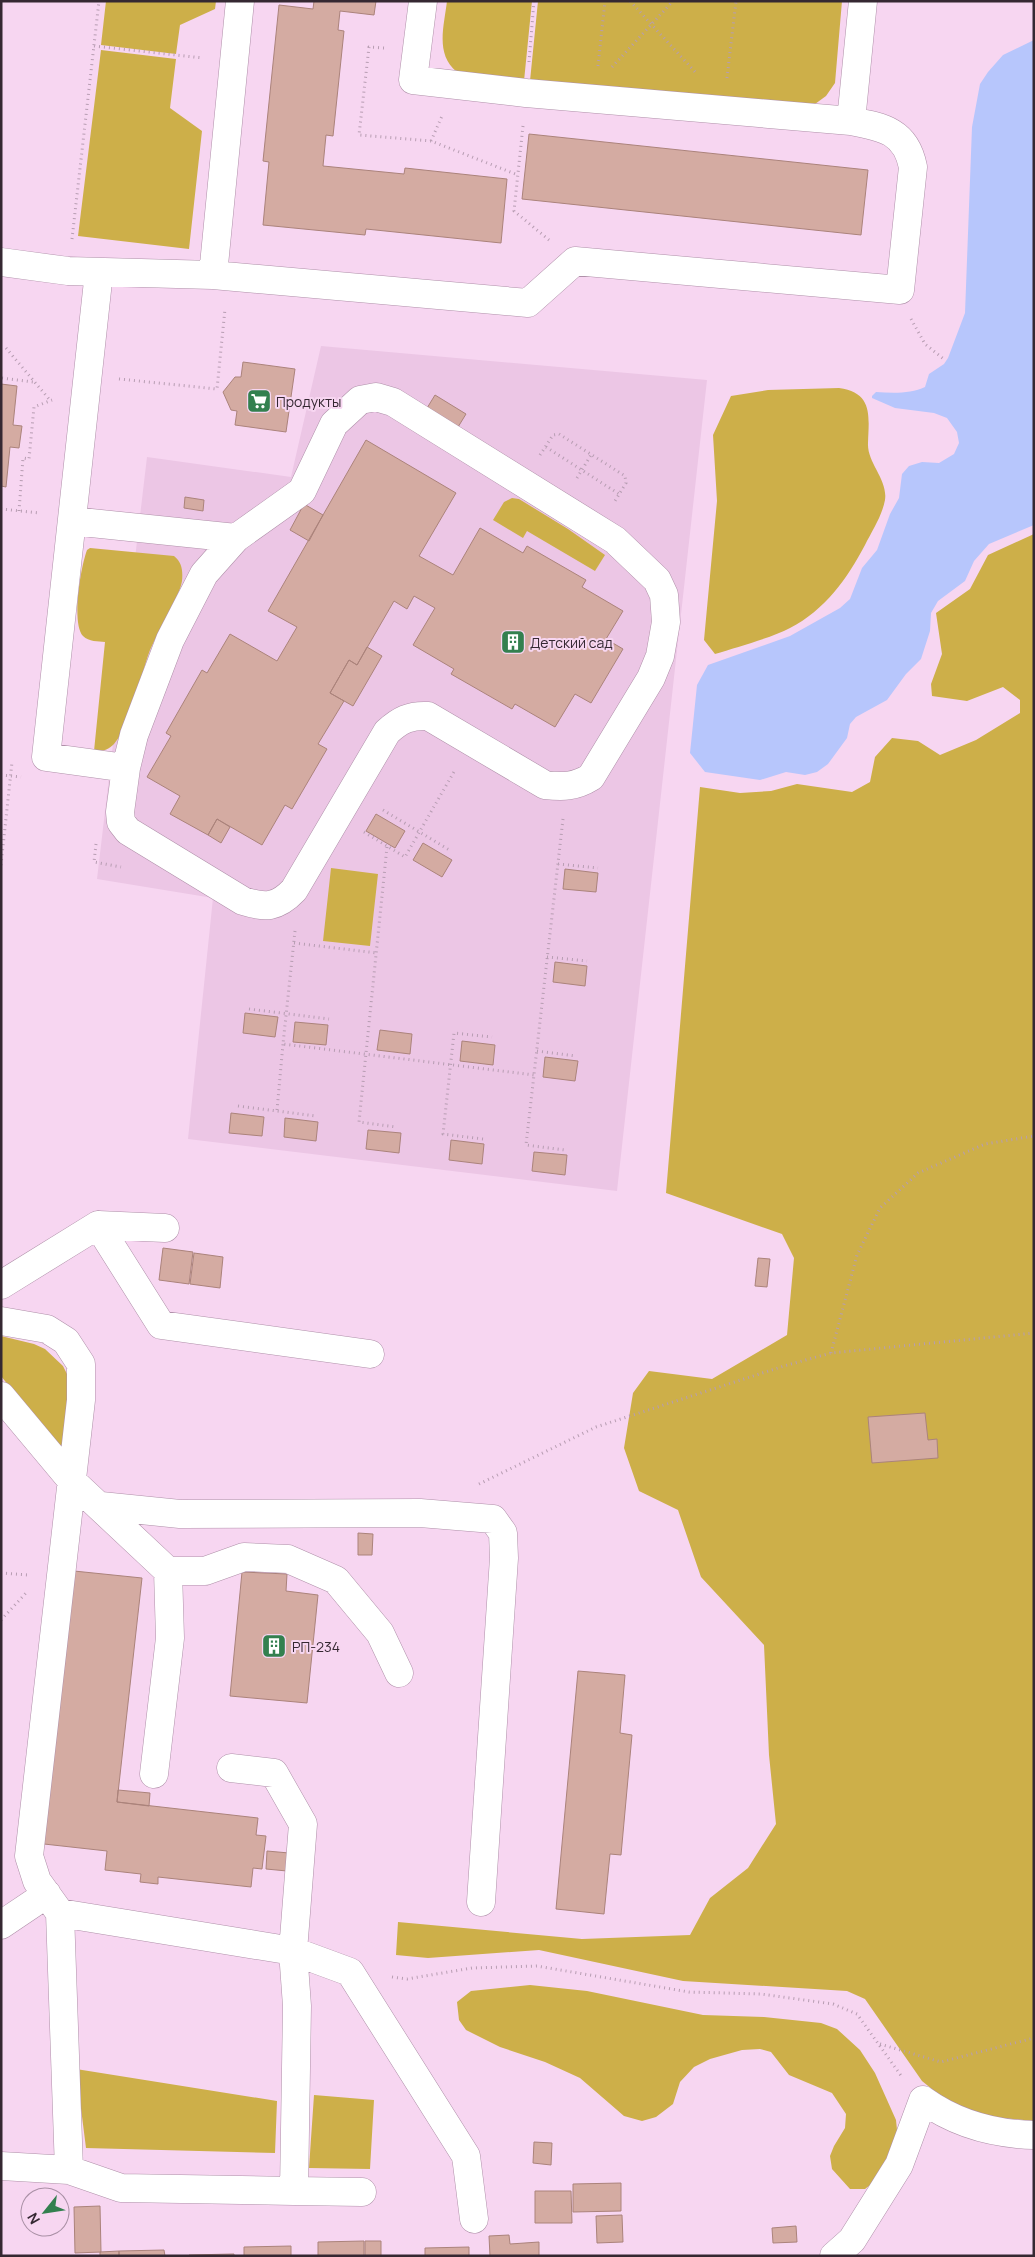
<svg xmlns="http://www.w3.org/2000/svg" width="1035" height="2257" font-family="Manrope,sans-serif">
<rect width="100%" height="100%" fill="#f7d6f1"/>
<path fill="#ecc6e5" d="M321 346 707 380 617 1191 188 1139 213 898 97 879 147 457 291 477Z"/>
<path fill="#cdaf49" d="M106 1H216L215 9 180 25 176 54 101 45Z
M447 1H532L524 81 457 72C435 54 444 27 447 1Z
M538 1H842L835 83 826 96 815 104 530 81Z
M101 50 176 59 170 108 202 131 189 249 78 236Z
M839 388C873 393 869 415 868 443 867 463 888 479 885 500 882 516 872 531 865 545 847 579 825 610 790 628 771 638 737 647 715 654L704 640 717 501 713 435 731 396 768 390Z
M512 498 519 499 568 529 605 555 595 571 527 531 523 538 493 520 504 502Z
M1034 534V2121L991 2117 954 2107 922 2081 865 1999 847 1991 683 1981 539 1950 428 1958 396 1955 398 1922 582 1939 690 1935 710 1898 748 1868 776 1824 769 1755 764 1645 701 1577 678 1510 639 1491 624 1448 633 1393 649 1371 712 1379 787 1335 794 1258 782 1234 666 1193 700 787 740 793 771 791 797 784 852 792 870 782 875 757 892 738 918 741 940 755 976 740 1020 713V700L1003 687 967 701 932 696 931 684 942 654 936 613 970 589 988 555Z
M90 548 174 556C182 562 183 571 182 581 180 593 172 604 167 616 161 627 155 639 150 650 139 679 134 720 114 744 108 750 102 752 94 751L105 642C98 641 89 642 83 636 71 623 81 566 87 550Z
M331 868 378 874 370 946 323 941Z
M1 1336 34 1344 45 1349 63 1366 69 1378 64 1448 57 1447 1 1376Z
M530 1985 587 1991 703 2015 764 2017 821 2023 837 2029 860 2050 875 2073 896 2120 898 2140 879 2178 865 2189H850L832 2169 830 2156 834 2146 845 2128 846 2114 832 2093 789 2075 771 2052 760 2049 742 2050 710 2059 694 2067 680 2082 673 2104 656 2117 642 2121 624 2116 580 2078 545 2062 500 2047 466 2030 459 2020 457 2002 471 1991Z
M76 2069 277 2101 275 2153 86 2148Z
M314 2095 374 2100 370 2169 309 2168Z"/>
<path fill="#b7c6fc" d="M1034 40V525L989 544 974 561 965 581 938 601 931 613 930 631 921 659 906 674 887 700 856 717 850 724 847 738 828 764 817 772 805 775 786 772 760 780 705 772 690 753 697 685 708 665 790 636 840 608 850 599 862 568 877 550 890 514 899 498 902 474 909 466 922 462 939 463 954 454 959 443 957 432 947 418 934 413 895 408 872 398V396L876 392C892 393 911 394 925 387L929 374 944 364 948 358 965 313 972 127 980 84 988 72 1003 55Z"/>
<path fill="#d4aba2" stroke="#ab837b" d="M314 1H376L374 15 340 11 338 30 344 31 333 136 326 135 323 166 404 174 405 168 507 179 501 243 366 229 365 235 263 225 269 162 263 161 279 5 313 9Z
M529 134 868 170 861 235 522 199Z
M243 362 295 369 286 432 235 425 237 411 231 410 223 392 235 377H241Z
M1 384 17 386 13 425 22 426 19 448 10 447 6 487 1 486Z
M435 395 466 414 455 432 424 413Z
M366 440 456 493 419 556 453 575 480 528 523 553 527 546 586 580 582 587 623 611 606 639 623 649 591 703 575 694 555 727 515 704 512 709 451 674 454 669 413 645 435 608 414 596 407 609 394 601 357 665 349 660 330 693 344 701 318 744 327 749 292 809 285 805 262 845 217 819 208 835 170 814 180 796 147 777 171 736 166 733 202 670 207 673 230 634 277 661 297 627 268 611Z
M185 497 204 500 203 511 184 508Z
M304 504 323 515 309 541 290 530Z
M367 647 382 656 353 706 330 693 349 660 357 665Z
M376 814 405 831 395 848 366 831Z
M217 819 230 827 221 843 208 835Z
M423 843 452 860 442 877 413 860Z
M565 869 598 873 596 892 563 889Z
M555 962 587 966 585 986 553 982Z
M245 1013 278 1017 275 1037 243 1033Z
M295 1022 328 1025 326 1045 293 1042Z
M380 1030 412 1034 410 1054 377 1050Z
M462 1041 495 1045 493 1065 460 1061Z
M545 1057 578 1061 575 1081 543 1077Z
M231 1113 264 1117 262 1136 229 1133Z
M285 1118 318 1122 316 1141 284 1137Z
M368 1130 401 1133 399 1153 366 1149Z
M451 1140 484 1144 482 1164 449 1160Z
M534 1152 567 1155 565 1175 532 1171Z
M163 1248 193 1252 189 1284 159 1280Z
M194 1253 223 1257 220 1288 190 1284Z
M758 1258 770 1259 767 1287 755 1286Z
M925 1413 928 1440 937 1439 938 1458 872 1463 868 1417Z
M358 1533 373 1534 372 1555H358Z
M74 1571 142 1578 117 1802 258 1818 256 1835 266 1836 262 1869 253 1868 251 1887 158 1877V1884L140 1882 141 1874 105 1870 107 1851 44 1844Z
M242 1572 287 1574 286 1591 318 1595 307 1703 230 1696Z
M578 1671 625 1675 620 1733 632 1735 621 1855 610 1854 604 1914 556 1909Z
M118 1790 150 1793 149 1806 117 1802Z
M267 1851 289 1853 287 1871 266 1869Z
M534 2142 552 2143 551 2165 533 2163Z
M621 2183V2211L573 2212V2184Z
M535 2191H571L572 2223H535Z
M100 2206 101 2252 75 2253 74 2207Z
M622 2215 623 2242 597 2243 596 2216Z
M796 2226 797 2242 773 2243 772 2228Z
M509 2235 510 2244 539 2242V2256H490L489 2236Z
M364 2241V2256H318V2242Z
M365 2241H381V2256H365Z
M291 2246V2256H244V2247Z
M469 2247V2256H425V2248Z
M164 2250 165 2256H119V2251Z
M119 2251V2256H100V2252Z
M234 2254V2256H189V2255Z"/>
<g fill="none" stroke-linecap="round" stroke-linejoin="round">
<defs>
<path id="minor" d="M240 1 213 275 528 303 575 261 900 290 913 167C906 131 883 127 851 121
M423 1 413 80 526 93 851 121 863 1
M1 262 68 271 213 275
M99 272 46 757 126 768
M376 397 393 402 615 540 657 580 664 595 666 622 660 656 651 678 591 777C575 787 563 787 545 785L428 716C410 715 400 720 387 732L294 890C277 908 265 908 243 901L128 831 121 822 120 812 126 768 134 735 170 640 204 574 236 538 302 491 334 424 360 400Z
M72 521 236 538
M98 1225 161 1325 370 1354
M1 1285 98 1225 165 1228
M1 1321 47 1329 66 1341 81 1364V1400L29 1856 37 1881 60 1913 69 2170
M1 1396 72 1481 168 1571 170 1638 154 1774
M101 1506 180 1514 420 1513 493 1519 503 1533 504 1558 481 1902
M168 1571H205L244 1557 288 1559 336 1580 380 1633 399 1673
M60 1913 293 1951 350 1972 466 2156 474 2219
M1 1925 47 1894
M1 2166 69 2170 121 2188 294 2191 297 2006 293 1951 303 1824 274 1773 231 1768
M294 2191 362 2192
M834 2256 852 2240 899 2165 923 2100C955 2123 994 2134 1034 2135"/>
</defs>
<use href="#minor" stroke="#af90a9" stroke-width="29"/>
<path stroke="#b79db2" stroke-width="3" stroke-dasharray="1 4" stroke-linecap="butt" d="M630 1 697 74
M94 46 203 58
M384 48 369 47 359 135 431 141 518 175
M529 62 534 1
M598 66 605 1
M612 67 673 1
M727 78 736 1
M523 126 514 211 549 240
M431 141 442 116
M72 239 99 1
M911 319 925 344 945 360
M6 348 49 399
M2 378 33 382
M119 379 217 389 225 309
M546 447 619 494
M540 455 553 435 559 434 625 476 626 483 615 501
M577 478 591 455
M1 509 40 513
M19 511 23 458 29 459 34 407 52 400
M1 775 21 777
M383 810 451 851
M563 819 526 1145 565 1150
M364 832 405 857 455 770
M96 844 94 862 121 867
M387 847 359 1122 396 1127
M558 864 598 868
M1 865 12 762
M295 931 283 1044 534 1075
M294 943 377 953
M547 957 587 961
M249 1009 329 1019
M537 1051 576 1056
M238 1106 316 1116
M277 1110 283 1044
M483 1139 443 1134 454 1033 492 1037
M831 1353 857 1255 880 1208 918 1173 985 1144 1034 1136
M479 1484 596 1427 784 1366 831 1353 1034 1333
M1 1573 28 1575
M1 1620 26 1593
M392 1977 407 1979 472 1968 537 1966 689 1992 761 1994 833 2004 857 2014 902 2077
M880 2044 941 2062 1034 2038"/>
<use href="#minor" stroke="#fff" stroke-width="28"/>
</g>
<defs>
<symbol id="supermarket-square" viewBox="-11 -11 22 22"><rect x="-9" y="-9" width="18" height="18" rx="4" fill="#33804f" stroke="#f7d6f1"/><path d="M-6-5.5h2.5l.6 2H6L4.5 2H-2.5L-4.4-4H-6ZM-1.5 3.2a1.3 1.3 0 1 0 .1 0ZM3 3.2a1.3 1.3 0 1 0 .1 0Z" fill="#fff"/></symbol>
<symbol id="building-square" viewBox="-11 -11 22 22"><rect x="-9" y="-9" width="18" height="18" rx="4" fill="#33804f" stroke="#f7d6f1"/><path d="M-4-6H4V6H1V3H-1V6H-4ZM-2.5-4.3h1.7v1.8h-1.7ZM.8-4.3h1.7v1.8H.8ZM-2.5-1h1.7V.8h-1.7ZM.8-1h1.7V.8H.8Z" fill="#fff"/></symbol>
</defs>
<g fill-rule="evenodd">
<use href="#supermarket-square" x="245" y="387" width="28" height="28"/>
<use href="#building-square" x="499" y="628" width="28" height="28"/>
<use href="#building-square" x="260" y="1632" width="28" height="28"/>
</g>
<g text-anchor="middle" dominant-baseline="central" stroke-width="4" stroke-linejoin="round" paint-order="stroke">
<g font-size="14" fill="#352832" stroke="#f7d6f1" text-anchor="start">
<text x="276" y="401">Продукты</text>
<text x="530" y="642">Детский сад</text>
<text x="292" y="1646">РП-234</text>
</g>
</g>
<rect width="1035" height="2257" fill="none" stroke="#352832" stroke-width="5"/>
<g transform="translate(45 2212) rotate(240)"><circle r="24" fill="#f7d6f1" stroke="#a990a5"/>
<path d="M0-4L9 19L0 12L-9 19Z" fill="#33804f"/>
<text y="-8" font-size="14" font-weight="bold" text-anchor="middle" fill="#352832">N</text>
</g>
</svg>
